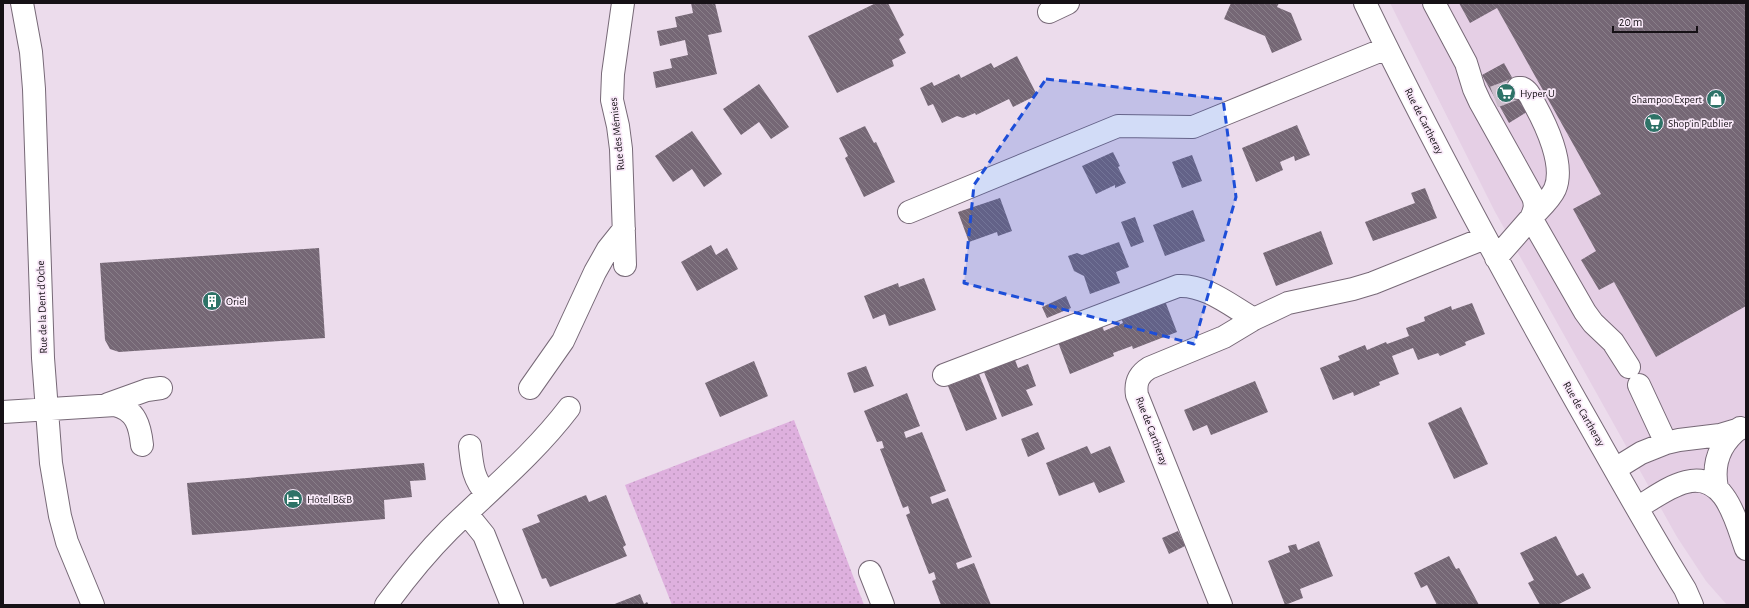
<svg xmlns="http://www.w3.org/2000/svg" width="1749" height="608" font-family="'Alegreya Sans',sans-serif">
<defs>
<pattern id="grass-dots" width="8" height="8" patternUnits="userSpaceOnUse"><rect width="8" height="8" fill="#deb0de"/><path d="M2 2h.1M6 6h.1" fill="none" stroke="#be96be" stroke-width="1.8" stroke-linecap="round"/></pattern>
<pattern id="building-back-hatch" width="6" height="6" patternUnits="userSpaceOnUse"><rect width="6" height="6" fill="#756775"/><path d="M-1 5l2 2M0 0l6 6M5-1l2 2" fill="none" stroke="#897f89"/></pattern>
</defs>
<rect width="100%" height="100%" fill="#ecdcec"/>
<path fill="#e5cfe5" d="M1390 3H1746V605H1727L1706 581 1677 537 1494 210Z"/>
<path fill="url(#grass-dots)" d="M794 420 864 605H672L625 485Z"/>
<path fill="url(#building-back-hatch)" d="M691 3H715L722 32 708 35 717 74 656 88 653 72 672 68 670 59 688 55 685 40 660 46 657 31 677 27 675 17 693 13Z
M876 3H888L904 35 899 39 906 53 892 60 894 66 837 93 808 36Z
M1231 3H1279L1277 7 1291 13 1302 40 1272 53 1265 36 1224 19Z
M1459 3H1746V306L1656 357 1614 282 1599 290 1581 260 1596 251 1573 209 1601 194 1497 8 1470 23Z
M1017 56 1037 95 1013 107 1009 99 976 115 975 113 963 118 957 116 942 123 933 104 928 106 920 88 932 82 934 86 959 74 961 78 991 63 994 68Z
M1504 63 1530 110 1509 123 1482 75Z
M759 84 789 127 771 139 759 122 741 135 723 109Z
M1297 125 1310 155 1295 161 1294 156 1280 162 1283 170 1256 182 1242 148Z
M865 126 874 143 876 142 895 182 864 197 845 158 848 156 839 138Z
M692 131 722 174 704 187 692 169 673 182 655 156Z
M1113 152 1120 166 1118 167 1126 183 1115 188V185L1096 194 1082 166Z
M1192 155 1202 181 1182 188 1172 162Z
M1425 188 1437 218 1373 241 1365 222 1415 203 1411 193Z
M1000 198 1012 231 998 236 997 232 969 242 958 212Z
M1193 210 1205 241 1165 256 1153 225Z
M1135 217 1144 242 1131 247 1121 222Z
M1321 231 1333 264 1276 286 1263 253Z
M1119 242 1129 267 1116 272 1120 283 1090 294 1084 276 1074 271 1068 256 1077 253 1082 255Z
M711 245 716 255 727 248 738 269 697 291 681 262Z
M319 248 325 338 119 352 110 349 105 340 100 263Z
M924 278 936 310 889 326 885 314 873 319 864 296 898 283 899 287Z
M1066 296 1071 308 1047 318 1042 307Z
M1165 301 1177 332 1133 349 1132 346 1113 353 1114 356 1070 374 1058 342 1102 325 1104 331 1123 323 1121 318Z
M1472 303 1485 334 1465 342 1466 345 1440 356 1438 353 1418 360 1413 348 1392 356 1399 374 1379 382 1380 385 1354 396 1353 392 1333 400 1320 368 1340 360 1338 356 1365 345 1367 350 1386 342 1387 344 1409 336 1406 328 1425 321 1424 317 1451 306 1452 310Z
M1015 360 1018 368 1028 364 1036 386 1026 390 1033 405 1002 417 984 372Z
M754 361 768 396 720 417 705 383Z
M866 366 874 386 854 393 847 373Z
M979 374 997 419 966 431 948 386Z
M1255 381 1268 412 1211 435 1207 425 1193 431 1184 410Z
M907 393 920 426 904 432 906 438 922 432 946 491 930 497 932 504 948 498 972 557 956 563 958 569 974 563 991 605H941L932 581 936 579 934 572 929 574 906 515 910 513 908 506 903 508 880 449 884 448 882 441 877 442 864 411Z
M1461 407 1488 464 1454 479 1428 423Z
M1038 432 1045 449 1028 457 1021 439Z
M1087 446 1091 454 1110 446 1125 482 1099 493 1094 482 1059 496 1046 463Z
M424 463 426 480 410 481 412 497 384 500 385 519 192 535 187 483Z
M586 495 589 502 606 495 626 545 623 547 627 556 550 587 546 578 542 579 522 529 540 522 537 515Z
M1178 531 1185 546 1169 554 1162 538Z
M1556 536 1577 576 1583 573 1591 588 1557 605H1540L1528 583 1534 580 1520 553Z
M1319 541 1333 576 1300 589 1303 598 1285 605 1268 561 1290 552 1288 546 1296 544 1298 550Z
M1449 556 1456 569 1459 568 1479 605H1437L1427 585 1421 588 1414 573Z
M640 594 644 604 647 602 649 605H612Z"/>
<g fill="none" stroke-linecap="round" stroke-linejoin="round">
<path stroke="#ccbecc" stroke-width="22" stroke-dasharray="22 11" stroke-linecap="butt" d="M1494 97 1518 88"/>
<defs>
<path id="minor" d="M22 3 31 52 34 89 43 358 51 463 60 516 67 542 93 605
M623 3 613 74 612 100 618 126 621 149 625 265
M1365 3C1430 138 1502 270 1576 401 1612 464 1647 528 1685 589L1692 605
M1434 3 1466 63 1474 89 1480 102 1533 197C1536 205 1535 210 1531 218L1496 258
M1049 12 1068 3
M1518 88H1522C1529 91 1531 98 1535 105 1546 125 1565 165 1555 189 1550 200 1539 209 1531 218L1585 312 1593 323 1613 342 1629 367
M909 212 1118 126 1193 127 1387 48
M944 375 1178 286C1205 284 1231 306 1254 319
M1639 385 1666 443
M530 388 563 341 595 272 608 249 624 229
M108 404 147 390 161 388
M3 412 115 405C136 410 140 426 142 445
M470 446C472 465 473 480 487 494
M1615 469 1641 453 1666 443 1679 440 1720 435 1740 429
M1717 488C1712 463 1720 443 1740 428
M1637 508C1652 499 1669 486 1686 482 1726 472 1736 522 1746 549
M467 514 484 535 512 605
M870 572 883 605
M386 605C405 579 426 553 449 530 490 490 534 454 569 408
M1221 605 1137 395C1135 383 1138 375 1149 368L1224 337 1254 319 1288 303 1353 289 1373 283 1485 238"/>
</defs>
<use href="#minor" stroke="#776977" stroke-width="24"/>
<use href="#minor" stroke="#fff" stroke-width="22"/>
</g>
<path fill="#1d4ed8" fill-opacity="0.2" stroke="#1d4ed8" stroke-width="3" stroke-dasharray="8 5" stroke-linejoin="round" d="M1046 79 1223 99 1236 197 1194 344 964 283 974 185Z"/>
<defs>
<symbol id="supermarket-disc" viewBox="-11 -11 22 22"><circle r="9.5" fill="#2e7367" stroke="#f9e9f9"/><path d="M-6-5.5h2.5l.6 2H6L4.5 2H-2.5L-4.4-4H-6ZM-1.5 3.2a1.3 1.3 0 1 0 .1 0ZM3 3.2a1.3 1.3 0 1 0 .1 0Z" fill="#fff"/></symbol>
<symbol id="shop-disc" viewBox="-11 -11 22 22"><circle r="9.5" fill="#2e7367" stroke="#f9e9f9"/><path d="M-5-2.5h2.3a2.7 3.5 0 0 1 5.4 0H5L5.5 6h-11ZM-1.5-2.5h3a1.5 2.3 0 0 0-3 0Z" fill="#fff"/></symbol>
<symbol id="building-disc" viewBox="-11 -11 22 22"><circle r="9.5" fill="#2e7367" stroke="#f9e9f9"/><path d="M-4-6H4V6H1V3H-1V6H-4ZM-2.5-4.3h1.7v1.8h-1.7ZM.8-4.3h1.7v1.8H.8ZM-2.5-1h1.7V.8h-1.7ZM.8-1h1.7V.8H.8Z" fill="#fff"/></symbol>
<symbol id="hotel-disc" viewBox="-11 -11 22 22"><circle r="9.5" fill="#2e7367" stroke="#f9e9f9"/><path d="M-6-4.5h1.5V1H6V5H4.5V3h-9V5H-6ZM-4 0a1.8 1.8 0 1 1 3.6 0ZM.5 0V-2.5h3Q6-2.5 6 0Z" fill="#fff"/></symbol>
</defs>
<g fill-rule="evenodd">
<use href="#supermarket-disc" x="1495" y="82" width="22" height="22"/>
<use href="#shop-disc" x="1705" y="88" width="22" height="22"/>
<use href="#supermarket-disc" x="1643" y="112" width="22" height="22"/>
<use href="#building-disc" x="201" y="290" width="22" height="22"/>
<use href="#hotel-disc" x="282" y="488" width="22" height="22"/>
</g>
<g text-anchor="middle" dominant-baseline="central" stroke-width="3.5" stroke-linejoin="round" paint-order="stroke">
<g font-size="11" fill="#161116" stroke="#f9e9f9" text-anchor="start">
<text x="1520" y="93">Hyper U</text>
<text x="1702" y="99" text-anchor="end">Shampoo Expert</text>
<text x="1668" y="123">Shop'in Publier</text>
<text x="226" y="301">Oriel</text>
<text x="307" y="499">Hôtel B&amp;B</text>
</g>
<g font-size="11" fill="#161116" stroke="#f9e9f9">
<text transform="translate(1424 121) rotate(63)">Rue de Cartheray</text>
<text transform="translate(617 134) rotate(-96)">Rue des Mémises</text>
<text transform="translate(42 307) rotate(-92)">Rue de la Dent d'Oche</text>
<text transform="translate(1584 414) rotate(60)">Rue de Cartheray</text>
<text transform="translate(1152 431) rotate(69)">Rue de Cartheray</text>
</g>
</g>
<rect width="1749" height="608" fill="none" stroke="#161116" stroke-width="8"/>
<path d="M1613 26v6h84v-6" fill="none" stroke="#161116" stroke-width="2"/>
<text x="1619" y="26" font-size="12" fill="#161116" stroke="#f9e9f9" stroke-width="3" paint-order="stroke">20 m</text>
</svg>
